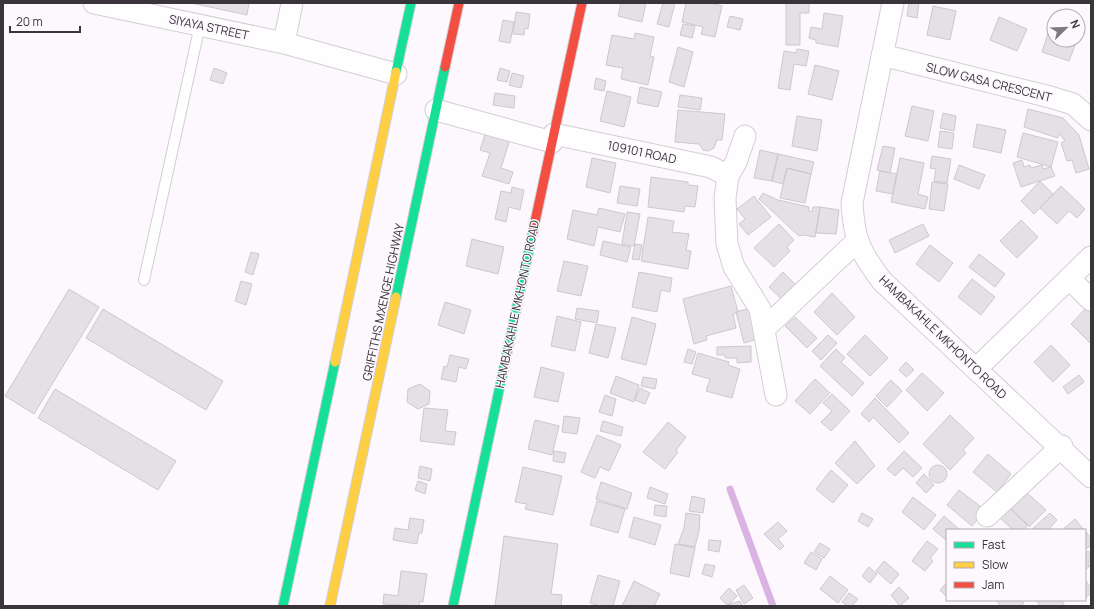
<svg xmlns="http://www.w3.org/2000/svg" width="1094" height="609" font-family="Manrope,sans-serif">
<rect width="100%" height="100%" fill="#fcf8fd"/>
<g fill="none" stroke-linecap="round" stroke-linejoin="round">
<path stroke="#dab2e4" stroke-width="7" d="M730 489 773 606"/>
</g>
<path fill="#e4e0e5" stroke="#ccc8cd" d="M191 3H249L247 15Z
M621 3H646L642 22 618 16Z
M663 3H675L669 27 657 24Z
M686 3H710L722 6 715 37 701 34 703 27 682 22Z
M786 3H809V13H800V45H786Z
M909 3H919L917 18 907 16Z
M933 6 956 11 950 40 927 35Z
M516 12 530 14 528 29 525 28 524 35 513 34Z
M824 13 843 16 838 47 816 43V40L809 38 811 27 822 29Z
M730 16 743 19 740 30 727 27Z
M999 17 1027 29 1017 51 990 40Z
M503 20 514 22 510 43 499 41Z
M683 24 695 26 692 38 680 35Z
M1049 30 1054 31V40H1077L1069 61 1042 52Z
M635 33 654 37 650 56 654 57 648 85 621 79 623 68 606 65 612 35 634 39Z
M678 47 693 52 684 87 669 82Z
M797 49 809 51 806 66 794 64 790 90 778 88 784 51 796 53Z
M815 65 839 71 832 100 808 94Z
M214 68 227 73 223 84 210 80Z
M500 68 510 71 507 82 497 80Z
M512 73 524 76 521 88 509 85Z
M596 78 606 81 604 91 594 89Z
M640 87 662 92 658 107 637 103Z
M607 91 631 97 624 127 600 121Z
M495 93 515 96 514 108 493 105Z
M680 95 702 98 700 110 678 107Z
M912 106 934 111 928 141 905 136Z
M1028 109 1063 118 1079 135 1089 169 1076 173 1072 160 1067 161 1061 143 1065 141 1059 133 1058 138 1024 127Z
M678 110 725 114 722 140H717L714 148 708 151 703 150 699 144 675 142Z
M943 113 956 116 954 131 940 128Z
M797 116 822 120 817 151 792 146Z
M977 124 1006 130 1001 153 973 147Z
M487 128 511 136 501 168 513 172 509 184 482 176 490 153 480 150Z
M940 131 954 133 952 149 938 147Z
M1023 133 1058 142 1051 167 1017 157Z
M883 146 895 148 890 173 877 170Z
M760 150 778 154 772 181 754 178Z
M778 154 814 162 811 174 787 168 783 184 772 181Z
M932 156 951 159 947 183 934 181 936 169 930 168Z
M592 158 616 163 610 193 586 187Z
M900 158 924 163 918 194 928 197 925 209 891 202Z
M1022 160 1024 167 1030 165 1031 168 1042 165 1043 169 1051 167 1055 176 1021 187 1013 163Z
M959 165 985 175 979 189 954 179Z
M787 168 811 174 805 203 780 198Z
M880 171 897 174 893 194 876 191Z
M651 177 688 182V185L698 186 695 207 685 206 684 212 648 207Z
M1040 181 1053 194 1034 214 1021 201Z
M932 182 948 184 944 211 929 209Z
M620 186 640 189 637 206 617 203Z
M1061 186 1085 209 1077 218 1069 211 1057 224 1040 208Z
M512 187 524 190 520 210 509 207 506 222 495 219 501 191 511 193Z
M763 193 778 200 809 207V211L812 212 813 207H820L815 237 803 235 799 236 759 199Z
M754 196 771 217 748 235 739 224 745 219 737 209Z
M820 207 839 210 836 234 816 233Z
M599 208 625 214 620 232 598 227 594 246 567 239 573 210 597 215Z
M627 212 640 214 634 246 622 244Z
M648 217 674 221 672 232 689 234 686 250 691 251 688 269 641 261Z
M1021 220 1038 237 1017 258 1000 241Z
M779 224 794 240 787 247 790 251 774 267 754 248Z
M923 224 929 236 895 253 889 240Z
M472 239 504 247 498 274 466 266Z
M603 241 631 247 627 262 600 255Z
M635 244 642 245 639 260 632 259Z
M930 245 953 263 939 282 916 264Z
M251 252 259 254 253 275 245 272Z
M979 254 1005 274 995 287 969 267Z
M564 261 588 266 581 296 557 291Z
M639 272 672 278 670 292 661 290 657 312 632 307Z
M783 272 800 289 786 303 769 287Z
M972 279 995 297 981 315 958 297Z
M241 281 252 284 246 305 235 301Z
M731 286 738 312 733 314 736 328 706 336 707 340 694 344 683 299Z
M69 289 99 307 34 414 5 396Z
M832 293 855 317 837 335 814 312Z
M445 302 471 310 464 334 438 325Z
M1087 307 1091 311V344L1071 324Z
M577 308 599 311 597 323 575 319Z
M750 308 758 339 744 343 736 312Z
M103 309 223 381 206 410 86 338Z
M557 316 581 322 575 351 551 346Z
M632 317 656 324 646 365 621 359Z
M795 317 817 338 807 348 785 326Z
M596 324 616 328 608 358 589 353Z
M828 335 837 343 821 360 812 351Z
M865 335 888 358 870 376 847 354Z
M1051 345 1070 365 1053 382 1034 362Z
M751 346V362L737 363V358H725V355H717V347Z
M688 349 696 352 692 364 684 362Z
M836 349 845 358 841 362 864 383 852 396 820 366Z
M698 353 729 362 728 365 740 369 732 398 706 391 710 379 692 374Z
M450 355 469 359 466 369 459 367 456 382 441 379 444 366 447 367Z
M906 362 914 370 906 377 899 370Z
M541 367 564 373 558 402 534 397Z
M922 373 944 393 927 411 906 390Z
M1079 375 1084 382 1068 394 1063 387Z
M616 376 639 385 634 402 610 393Z
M643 377 657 379 655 389 641 386Z
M815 379 830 393 810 414 795 401Z
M891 380 902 391 887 407 876 396Z
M420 384 430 391 429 404 418 409 407 402 408 389Z
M640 388 650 393 645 404 635 400Z
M55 389 176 461 158 490 38 418Z
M832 394 850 411 831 431 821 422 832 411 823 403Z
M605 395 616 399 612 416 599 412Z
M875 398 909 433 899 443 873 417 869 422 861 414Z
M424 408 448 410 445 431 456 432 454 445 420 441Z
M950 415 974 438 963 450 966 453 950 470 923 444Z
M564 416 580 418 577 434 562 432Z
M535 420 559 426 552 455 528 449Z
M603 421 623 427 621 436 600 431Z
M668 422 686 437 676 450 678 452 665 469 643 452Z
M597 435 621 445 609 471 600 467 595 478 581 472Z
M855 441 875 466 857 484 835 463Z
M554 451 566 453 564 463 553 461Z
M904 451 922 468 913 477 903 468 895 476 887 469Z
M988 454 1011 474 997 492 973 472Z
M929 474a9 9 0 1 1 18 0a9 9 0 1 1-18 0Z
M420 466 432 469 430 481 418 478Z
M523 467 562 476 553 515 525 509 527 504 515 502Z
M831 470 848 485 833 503 816 489Z
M924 474 934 485 926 493 916 483Z
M418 481 427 484 425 494 415 490Z
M601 482 632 493 627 509 596 499Z
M650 487 668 494 665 504 647 498Z
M959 490 985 510 972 526 947 505Z
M1024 490 1046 510 1029 527 1008 506Z
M692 496 705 499 703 513 689 511Z
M913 497 936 515 924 530 902 512Z
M597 501 625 509 618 533 590 525Z
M655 505 667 506 666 517 654 515Z
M1008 506 1028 525 1023 530H1013L998 516Z
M686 513 700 515 699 531 695 547 678 544 684 528Z
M862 513 873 519 868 527 858 521Z
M1050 513 1057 520 1048 530H1031Z
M944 516 960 530H947V541L933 529Z
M634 517 661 525 655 545 629 537Z
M410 518 424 520 422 533H419L417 544 393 540 395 528 408 530Z
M1075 519 1084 530H1062Z
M778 522 787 531 778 539 784 546 780 550 764 534Z
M1085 531 1091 538V545L1085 550Z
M504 536 558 544 551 594 562 595 561 606H495Z
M709 540 721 541 719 552 708 550Z
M927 541 938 549 930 558 933 561 925 571 912 561Z
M820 543 830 549 824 558 814 552Z
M675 544 695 548 689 577 670 573Z
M1088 551 1091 554V560L1088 563 1090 566 1085 570V554Z
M811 552 822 559 816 570 804 563Z
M884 561 899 574 891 584 876 571Z
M705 564 715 566 712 577 702 574Z
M869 567 877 574 870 583 862 576Z
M401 571 427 574 423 602 420 601 419 606 383 604 384 594 398 596Z
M598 575 620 581 613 606H600L590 603Z
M830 576 848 590 838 603 820 589Z
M1085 580 1091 588V593L1085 598Z
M634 581 660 594 654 606H622Z
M947 582V597L940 590Z
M744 585 753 598 744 604 736 590Z
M899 587 909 598 900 606 891 595Z
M729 588 737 596 728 606 720 598Z
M849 593 858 599 852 606H848L842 602Z
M996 600H1021L1024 603 1020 606H1001Z
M1038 600H1061L1065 606H1040L1037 601Z
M740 601 742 606H724Z"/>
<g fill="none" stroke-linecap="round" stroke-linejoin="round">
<defs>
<path id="lane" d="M144 280 200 25"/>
<path id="street" d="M94 3 284 43 292 3
M893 3 852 203C854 240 860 252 882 281L1091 477
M284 43 396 74
M882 55 1050 97 1073 104 1091 120
M436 110 552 142
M554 134 711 167 728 176
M745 136 736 162 728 176 725 198 727 244 734 267 760 309 776 395
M1069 278 1091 300
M764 329 857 241
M976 369 1091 257
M987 516 1062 446"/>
<path id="fast" d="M396 72 411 3
M396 297 445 67
M283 606 335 362
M453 606 533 231"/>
<path id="slow" d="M335 362 396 72
M330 606 396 297"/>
<path id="jam" d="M445 67 459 3
M533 231 582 3"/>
</defs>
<use href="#lane" stroke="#d2ced3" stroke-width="12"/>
<use href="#street" stroke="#d2ced3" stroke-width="23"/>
<use href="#fast" stroke="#d2ced3" stroke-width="11"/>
<use href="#slow" stroke="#d2ced3" stroke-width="11"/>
<use href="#jam" stroke="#d2ced3" stroke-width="11"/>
<use href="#lane" stroke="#fffeff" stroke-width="10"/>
<use href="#street" stroke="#fffeff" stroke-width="21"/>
<use href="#fast" stroke="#16e098" stroke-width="9"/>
<use href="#slow" stroke="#ffcf43" stroke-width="9"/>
<use href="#jam" stroke="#f24e42" stroke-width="9"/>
</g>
<g text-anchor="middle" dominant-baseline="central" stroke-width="3" stroke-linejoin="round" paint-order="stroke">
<g font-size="12" fill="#3a353b" stroke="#fdf7fe">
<text transform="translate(209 27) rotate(12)">SIYAYA STREET</text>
<text transform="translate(989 82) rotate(14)">SLOW GASA CRESCENT</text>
<text transform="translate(642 152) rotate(12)">109101 ROAD</text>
<text transform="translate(383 302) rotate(-78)">GRIFFITHS MXENGE HIGHWAY</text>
<text transform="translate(517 304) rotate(-78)">HAMBAKAHLE MKHONTO ROAD</text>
<text transform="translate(943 337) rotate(44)">HAMBAKAHLE MKHONTO ROAD</text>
</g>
</g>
<rect width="1094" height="609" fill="none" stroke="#3a353b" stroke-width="8"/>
<rect x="946" y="529" width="140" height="72" fill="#fdf7fe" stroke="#afa9b0"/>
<rect x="954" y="542" width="20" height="6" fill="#16e098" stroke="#afa9b0"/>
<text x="982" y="549" font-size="12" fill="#3a353b">Fast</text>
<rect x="954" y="562" width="20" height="6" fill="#ffcf43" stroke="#afa9b0"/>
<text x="982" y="569" font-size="12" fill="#3a353b">Slow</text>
<rect x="954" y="582" width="20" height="6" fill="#f24e42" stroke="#afa9b0"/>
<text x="982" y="589" font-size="12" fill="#3a353b">Jam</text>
<g transform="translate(1066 28) rotate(67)"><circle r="19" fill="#fdf7fe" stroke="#afa9b0"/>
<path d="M0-3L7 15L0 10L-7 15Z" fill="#7e797f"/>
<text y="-6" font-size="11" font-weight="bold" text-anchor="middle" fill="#3a353b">N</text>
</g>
<path d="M10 26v6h70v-6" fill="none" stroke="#3a353b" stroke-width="2"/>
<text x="16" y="26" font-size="12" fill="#3a353b" stroke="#fdf7fe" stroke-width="3" paint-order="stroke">20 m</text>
</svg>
